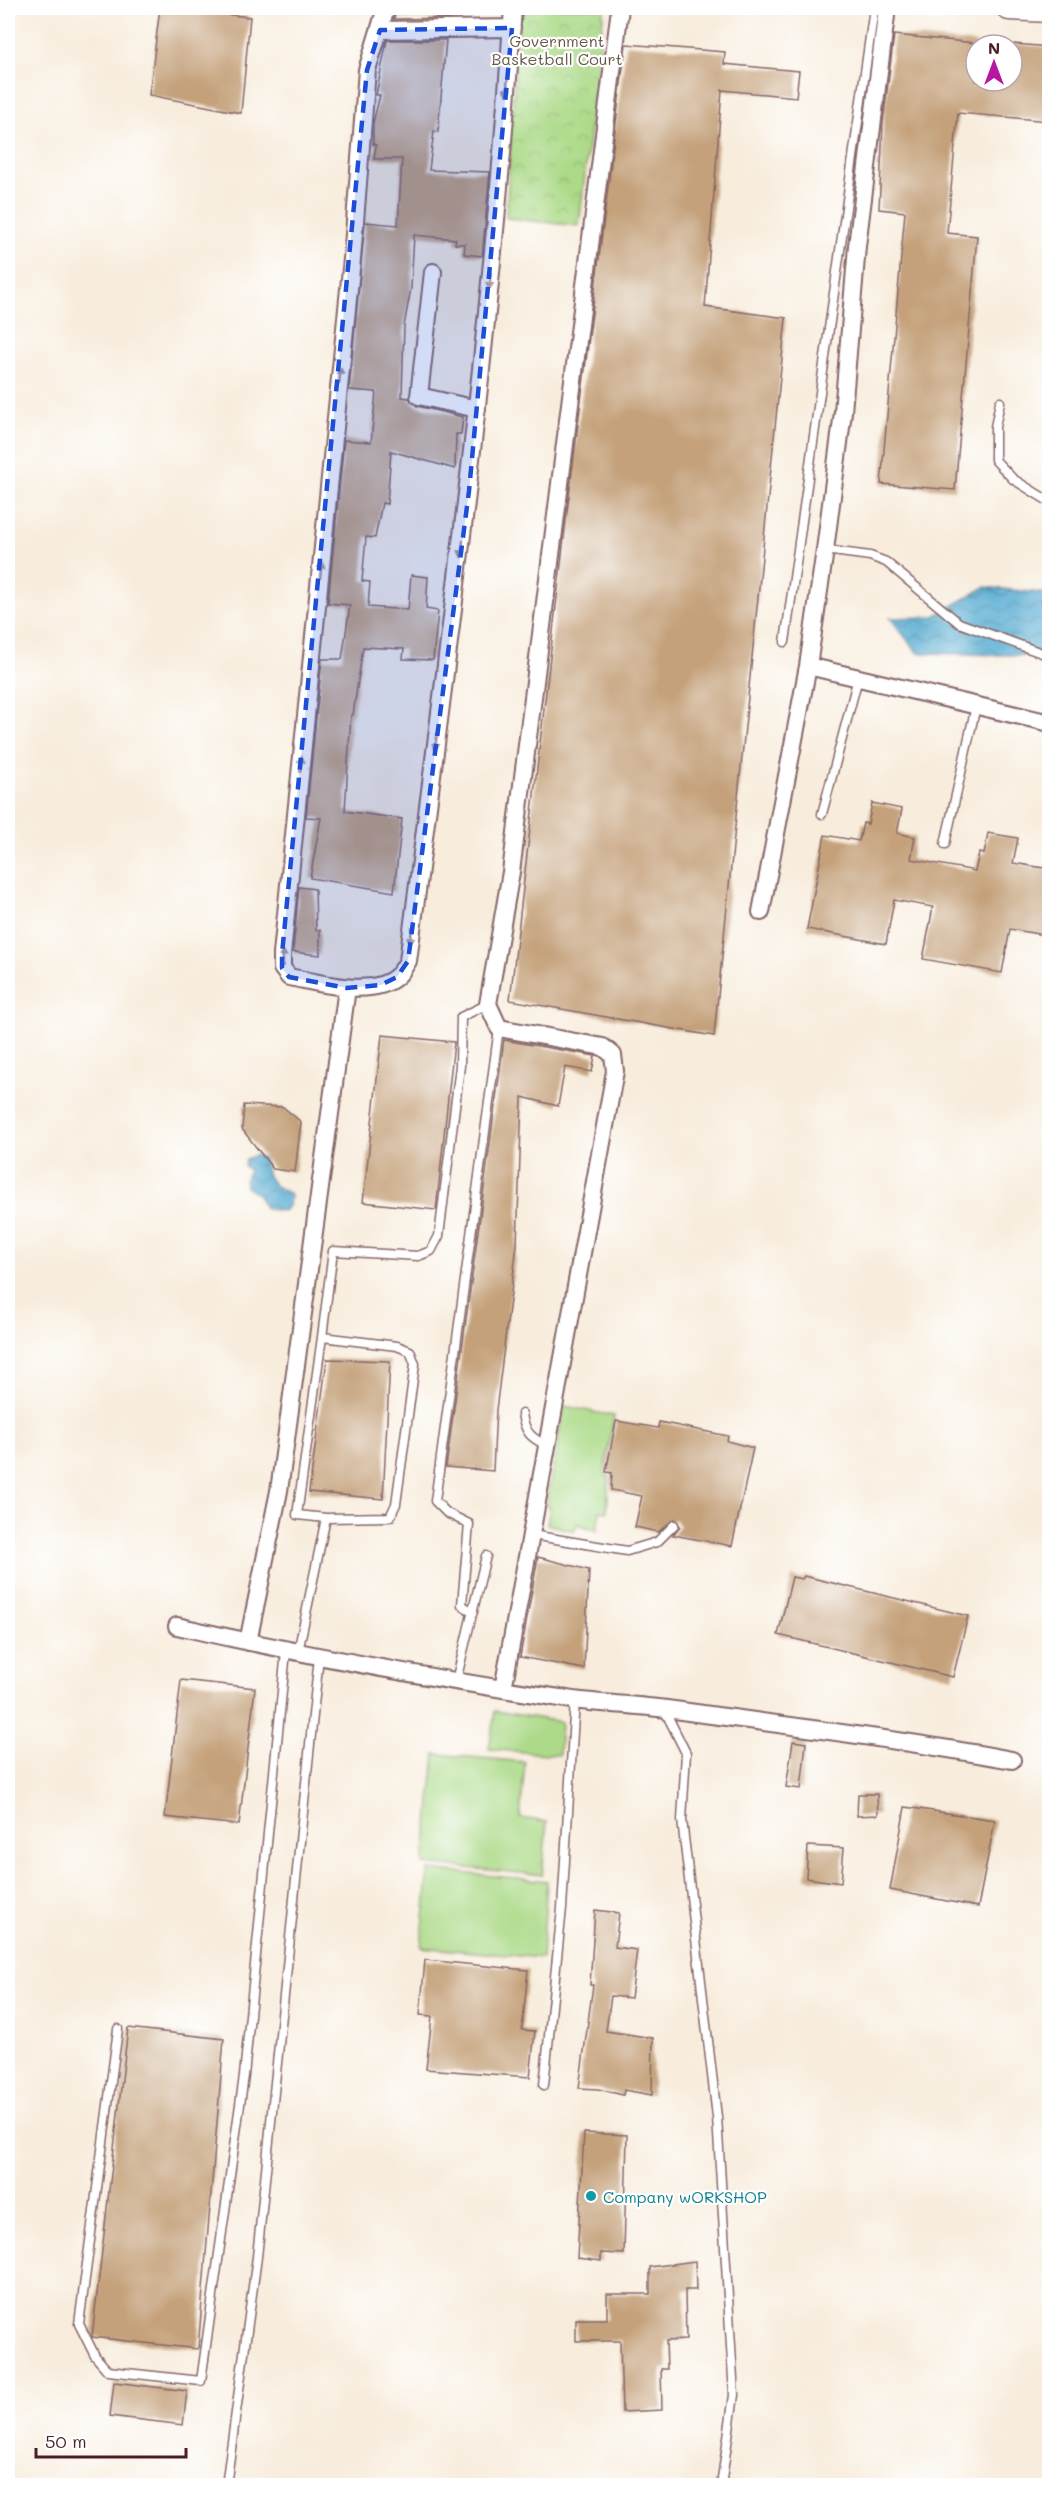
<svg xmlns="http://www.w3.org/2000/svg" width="1057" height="2493" font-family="Mali,sans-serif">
<defs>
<pattern id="park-crowns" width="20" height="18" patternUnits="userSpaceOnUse" patternTransform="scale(1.5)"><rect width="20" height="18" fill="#acda88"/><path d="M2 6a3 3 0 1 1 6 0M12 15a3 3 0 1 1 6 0" fill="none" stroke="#96bb76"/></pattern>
<pattern id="water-waves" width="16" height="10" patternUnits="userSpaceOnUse" patternTransform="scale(1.5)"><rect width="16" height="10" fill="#54abd1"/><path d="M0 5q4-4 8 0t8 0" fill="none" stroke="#488baa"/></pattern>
</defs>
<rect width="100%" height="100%" fill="#fff"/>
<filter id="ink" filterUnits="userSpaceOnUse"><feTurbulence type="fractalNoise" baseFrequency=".0167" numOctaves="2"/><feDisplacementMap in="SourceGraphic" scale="12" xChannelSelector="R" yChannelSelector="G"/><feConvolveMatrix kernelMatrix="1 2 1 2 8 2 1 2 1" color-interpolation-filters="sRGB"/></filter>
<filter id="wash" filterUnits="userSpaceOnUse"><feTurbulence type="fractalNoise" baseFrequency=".008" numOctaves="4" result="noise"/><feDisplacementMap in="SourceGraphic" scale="24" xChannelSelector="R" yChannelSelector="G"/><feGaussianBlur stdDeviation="1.35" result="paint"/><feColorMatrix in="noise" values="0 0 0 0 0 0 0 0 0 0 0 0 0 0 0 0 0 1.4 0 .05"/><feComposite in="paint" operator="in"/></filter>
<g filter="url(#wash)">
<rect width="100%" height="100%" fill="#f8eddd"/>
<path fill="#acda88" stroke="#7b7c5a" stroke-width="1.5" d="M564 1406 614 1416 604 1474 609 1476 607 1512 600 1511 597 1530 577 1524 574 1531 547 1524 550 1507 546 1505Z
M495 1711 561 1722 559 1755 489 1749Z
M435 1754 525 1762 520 1818 547 1822 542 1875 424 1864Z
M429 1870 547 1881 542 1958 421 1947Z"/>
<path fill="url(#park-crowns)" stroke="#7b7c5a" stroke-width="1.5" d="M519 8H604L579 226 506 218Z"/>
<path fill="url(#water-waves)" stroke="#4f657e" stroke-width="1.5" d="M985 587 1049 594V656L918 653 890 618 933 617Z
M255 1155 263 1158 268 1176 274 1185 290 1194 289 1205 284 1211 266 1209 257 1194 246 1187 245 1179 249 1170 244 1166 246 1159Z"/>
<g id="blocks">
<path fill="#c4a17a" d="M160 8 250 17 241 113 149 95Z
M396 8H437L452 10 451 18 394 19Z
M894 35 976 43V81H1012L1014 44 1050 47V121L958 113 947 233 977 236 955 490 881 484 905 212 879 209 883 124Z
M387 40H446L438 132 434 131 429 170 490 172 482 256 464 254 465 244H455L456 239 414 235 411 288 404 326 402 397 409 398 417 406 463 417 461 434H456L455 469 391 451 387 504 382 503 375 538 366 537 362 581 370 582 368 607 408 610 411 575 428 577 426 609 438 611 433 660 403 659 404 649 363 647 353 715H351L345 811 402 819 394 892 310 878 321 818 306 817 322 659H342L350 605 328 603 344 440 371 442 376 392 349 390 365 222 398 225 402 159H374L376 145 373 144V123L380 95H376Z
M626 44 725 52 724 64 799 71 796 97 722 90 705 307 786 318 714 1036 510 1000 567 512Z
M872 803 902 809 897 833 915 837 911 859 975 871 979 853 984 854 988 833 1018 838 1013 863 1050 869V936L1010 929 1002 973 923 959 933 907 894 900 886 944 807 929 825 835 859 841 863 823 868 824Z
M299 887 315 889 316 930H320V955L293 952Z
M382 1035 454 1042 436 1210 363 1202Z
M504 1040 595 1056 592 1072 565 1067 558 1106 522 1097 517 1245 496 1410 493 1471 446 1467Z
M244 1105 283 1107 301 1122 295 1172 273 1169 242 1129Z
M327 1359 390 1361 383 1499 309 1492Z
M616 1421 658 1428 659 1422 728 1436 727 1441 753 1448 732 1546 673 1535 680 1526 675 1519 658 1532 635 1527 642 1496 611 1490 612 1473 606 1472Z
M538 1557 589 1570 584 1669 520 1657Z
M804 1576 968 1616 953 1677 778 1635 792 1577 802 1579Z
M181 1680 255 1688 239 1825 165 1817Z
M793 1741 806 1743 801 1789 786 1787Z
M858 1794H877L878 1815 857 1816Z
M905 1807 995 1820 978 1907 890 1890Z
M808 1846 844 1848 841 1883 806 1878Z
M595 1910 619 1913 615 1947 637 1950 631 1998 611 1996 606 2031 653 2038 652 2095 624 2090 623 2095 598 2089 579 2088 593 1985H590Z
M425 1960 528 1970 522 2030 535 2031 530 2077 426 2069 432 2016 420 2015Z
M128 2028 224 2039 198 2349 92 2337Z
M584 2133 627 2135 624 2254 601 2253V2261L577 2258Z
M695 2261 696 2290H685L686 2340 666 2341 667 2369H661L662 2410 622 2412 620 2341H576V2319H607V2294H650V2267Z
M114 2382 187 2391 183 2425 110 2416Z"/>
</g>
</g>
<g filter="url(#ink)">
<use href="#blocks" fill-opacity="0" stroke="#876769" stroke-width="1.5"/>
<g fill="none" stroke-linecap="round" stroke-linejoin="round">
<defs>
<path id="lane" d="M1000 402 995 427V460L1013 479 1050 502
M825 550 870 556 886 562 959 623 1050 656
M785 642 874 8
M822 814 858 678
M945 844 976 706
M322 1337 297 1515 326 1518 390 1517 396 1504 415 1364 410 1351 397 1346 322 1337 333 1251 418 1256 431 1251 439 1236 460 1066 461 1017 488 1004
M522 1414C525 1433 531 1438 548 1446
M532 1535 627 1551 657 1542 674 1525
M473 1612 462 1605 469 1524 447 1513 435 1501 499 1028
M298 1652 326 1518
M456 1681 486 1556
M664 1709 686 1753 682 1820 717 2117 734 2395 721 2486
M118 2029 79 2324 95 2356 108 2371 201 2381 244 2076 286 1651
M544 2085 562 1908 575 1700
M226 2486 257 2257 319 1657"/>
<path id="street" d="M386 8 367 70 352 259 282 954V968L289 977C317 982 373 999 397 976 402 972 405 965 408 961 449 644 492 327 513 8
M380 30 512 28
M433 272 419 396 477 409
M808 666 1050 723
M761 912 808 666 825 550 843 412 857 246 887 8
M177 1626C308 1656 440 1680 573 1700 604 1704 636 1705 667 1709 782 1725 898 1739 1012 1760
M248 1642 279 1491 347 988
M503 1689 615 1071 613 1055 603 1047 499 1028 488 1004 511 872 620 8"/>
<path id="secondary" d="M1009 8 1050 10"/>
</defs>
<use href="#lane" stroke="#876769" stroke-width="11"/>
<use href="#street" stroke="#876769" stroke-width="20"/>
<use href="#secondary" stroke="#876769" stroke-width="27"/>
<use href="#lane" stroke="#fff" stroke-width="8"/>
<use href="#street" stroke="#fff" stroke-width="16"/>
<use href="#secondary" stroke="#fff" stroke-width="24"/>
</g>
<defs><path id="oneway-solid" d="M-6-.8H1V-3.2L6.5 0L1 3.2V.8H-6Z" transform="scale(1.5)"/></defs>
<g fill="#ae9aa0">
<use href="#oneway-solid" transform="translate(507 87) rotate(95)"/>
<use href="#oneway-solid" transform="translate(490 281) rotate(96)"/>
<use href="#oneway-solid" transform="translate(340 376) rotate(-84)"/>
<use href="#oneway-solid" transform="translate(462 549) rotate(97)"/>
<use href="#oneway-solid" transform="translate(321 570) rotate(-84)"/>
<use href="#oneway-solid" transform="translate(436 742) rotate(97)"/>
<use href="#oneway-solid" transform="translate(301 764) rotate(-84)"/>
<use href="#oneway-solid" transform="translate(411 936) rotate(97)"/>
<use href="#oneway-solid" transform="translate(283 958) rotate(-90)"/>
</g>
</g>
<path fill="#1d4ed8" fill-opacity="0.2" stroke="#1d4ed8" stroke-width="4.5" stroke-dasharray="12 8" stroke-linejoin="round" d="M512 28 469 491 408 961 397 977 381 985 347 988 289 977 282 968V954L367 70 380 30Z"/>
<circle fill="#0f9aa8" stroke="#fff" stroke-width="2" cx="591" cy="2196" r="6"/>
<g text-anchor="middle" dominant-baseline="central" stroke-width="4.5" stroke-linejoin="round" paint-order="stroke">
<g font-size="16" fill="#675747" stroke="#fff">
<text x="557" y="40">Government<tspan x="557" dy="18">Basketball Court</tspan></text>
</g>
<g font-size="16" fill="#0d838f" stroke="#fff" text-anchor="start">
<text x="603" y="2196">Company wORKSHOP</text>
</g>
</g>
<rect width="1057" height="2493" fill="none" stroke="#fff" stroke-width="30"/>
<g transform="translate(994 63)"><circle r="28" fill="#ffffff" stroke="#b7a5aa" stroke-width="1.5"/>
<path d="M0-4.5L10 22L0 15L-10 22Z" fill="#b5179e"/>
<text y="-9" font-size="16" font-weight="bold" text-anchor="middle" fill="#4a1f2b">N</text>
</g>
<path d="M36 2448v9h150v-9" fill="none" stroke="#4a1f2b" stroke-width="3"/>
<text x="45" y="2448" font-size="18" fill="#4a1f2b" stroke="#ffffff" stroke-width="4.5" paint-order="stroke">50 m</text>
</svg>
